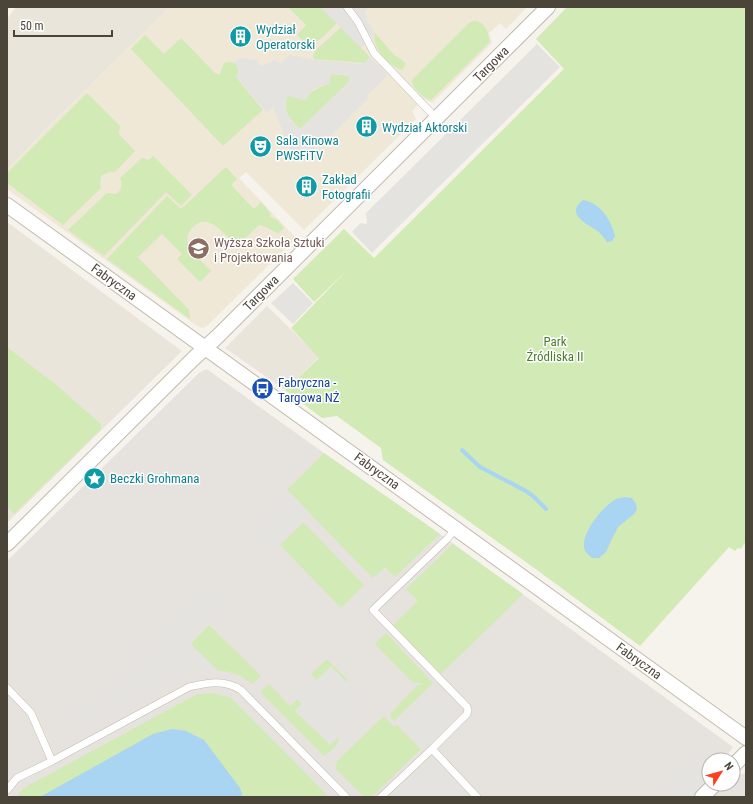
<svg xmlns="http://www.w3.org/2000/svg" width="753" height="804" font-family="'Roboto Condensed',sans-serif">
<rect width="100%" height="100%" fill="#f6f3ec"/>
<path fill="#eae5da" d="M16 7H170L44 131 7 170V19Z
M7 222 182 351 7 523Z
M267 306 319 357 285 390 225 348Z"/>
<path fill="#e6e2dd" d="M206 369 208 370 324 453 440 534 733 747 724 760H709V780L692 797H7V561L199 373Z
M739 772 741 775 746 772V797H713L727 784H733V778Z"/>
<path fill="#efe8d6" d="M170 7H527L506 29 500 23 489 33 492 43 432 103 424 99 412 111 416 119 304 230 246 172 239 178 296 238 207 326 203 328 197 326 7 189V170L44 131Z"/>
<path fill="#d2eab5" d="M288 7H320L337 23C328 32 319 44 306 44L297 35 306 25Z
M567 7H746V541L741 549 738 548 735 551 729 547 640 646 537 570 383 460 381 448 337 416 322 418 285 390 319 358 291 328 348 269 314 302 293 279 344 229 374 258 564 69 536 39Z
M474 21C486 22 488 32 490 42L431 100C422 97 417 91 412 84V80L470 22Z
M341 27 369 56V58L364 63 314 59 313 56 315 51Z
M375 33 395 56 400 58 406 64 402 70C390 67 370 46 375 33Z
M145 35 164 54 181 38 215 73 220 74 224 63 229 62 235 63C239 69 240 71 236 77L263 110 223 146 131 49Z
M331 74 349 76 350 78 348 83 300 129C289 119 282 110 288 95L305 100 311 92 327 84Z
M87 93 120 126 119 134 135 151 115 172H109L101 176 100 182 101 188 63 225 7 183V173Z
M153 156 192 195 181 206 166 192 104 256 68 230 107 193 116 194C122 190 123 185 120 178L142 158 149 160Z
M226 167 237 179 231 185 254 209 261 202 271 214 269 216 277 220 284 228 279 233C272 232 267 226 259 225L237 246C225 235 208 210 192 228 186 234 187 242 189 249L211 271 200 282 177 259 182 254 162 234 138 257 189 310 190 319 107 259 167 196 181 209Z
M7 347 60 388 101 424V429L14 514 7 506Z
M324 453 440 534 395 577 385 567 373 578 287 490Z
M303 522 364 585 341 608 280 545Z
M453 544 523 594 441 674 393 625 418 601 406 589Z
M209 625 261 676 252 684C243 676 231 670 218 671L191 644Z
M386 633 433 683 394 721 390 716 391 715 390 714 418 685H422L421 683 413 682 409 679 375 644Z
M327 659 348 680 346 682 331 667 317 680 311 674Z
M269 684 290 706 298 699 302 704 295 711 330 745 338 737C340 745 330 752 324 756L260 692Z
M213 693 231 698 329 797H16L24 788 188 699 198 694Z
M384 716 394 727 397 725 421 749 376 793 370 797 363 796 336 769 337 761Z"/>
<path fill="#e5e3e0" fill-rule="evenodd" d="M320 7H370L365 12 368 22 375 33 373 36 361 48Z
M537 44 560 67 372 253 352 232 360 223 367 224 366 213Z
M289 55 318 60 360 64 364 63 369 58V56L388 75 367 95 369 98 322 145 319 143 302 161 290 149 273 107 267 113 236 76 239 73V69L235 63 239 58 257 60 261 66 275 60 281 64ZM331 74 349 76 350 78 348 83 300 129 291 121 287 113 285 103 288 96 305 100 311 91 321 86 330 84Z
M293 283 313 303 293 324 271 303Z
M291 493 311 515 280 545H270L263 553 246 536Z
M207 581 229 603 189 643 218 671H197L190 673 85 729 74 727 68 720V714L89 694 97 702 136 665 128 656 139 645 146 651 160 638 158 629Z
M331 666 370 706 330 745 295 710 302 704 298 699Z
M435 688 467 722 439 748 421 749 398 725Z
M694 752 709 763V778L691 797H677L663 783Z
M428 767H433L444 771 471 797H405L398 789 417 771Z"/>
<path fill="#a9d4f2" d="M583 200C600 203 611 219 615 236L612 241 607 242C604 238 601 233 596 230 586 223 565 214 583 200Z
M625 497 632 498 636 504 637 509 634 514 618 527 609 545 606 552 599 558H592C590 556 587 554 585 551 578 536 603 506 616 499 618 498 622 498 625 497Z
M172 729 186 731 204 740 240 788 242 794 241 797H40L153 734Z"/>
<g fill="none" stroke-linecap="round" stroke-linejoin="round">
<path stroke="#a9d4f2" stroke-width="4" d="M462 450 480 467 526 491 533 496 546 509"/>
<defs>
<path id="service" d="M347 7 358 22 374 53 436 118
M7 688 31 713 52 761
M432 749 467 714 468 710 467 707 373 610 447 539 456 528
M7 790 17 778 52 761 189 687C208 683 223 679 241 690L346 797
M381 797 432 749 477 797"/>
<path id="minor" d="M7 205 746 738
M7 544 192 360 218 336 548 7
M733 766 746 753
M702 797 715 784"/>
</defs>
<use href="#service" stroke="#c2bbae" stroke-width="8"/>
<use href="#minor" stroke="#c2bbae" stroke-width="16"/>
<use href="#service" stroke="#fff" stroke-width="7"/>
<use href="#minor" stroke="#fff" stroke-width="14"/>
</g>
<defs>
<symbol id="building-disc" viewBox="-11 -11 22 22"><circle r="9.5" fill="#0f9aa8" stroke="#fff"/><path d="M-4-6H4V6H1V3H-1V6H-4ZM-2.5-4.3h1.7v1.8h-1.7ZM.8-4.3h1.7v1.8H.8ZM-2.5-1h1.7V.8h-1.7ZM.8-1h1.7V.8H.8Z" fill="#fff"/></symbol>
<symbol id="theatre-disc" viewBox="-11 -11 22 22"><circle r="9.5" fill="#0f9aa8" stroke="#fff"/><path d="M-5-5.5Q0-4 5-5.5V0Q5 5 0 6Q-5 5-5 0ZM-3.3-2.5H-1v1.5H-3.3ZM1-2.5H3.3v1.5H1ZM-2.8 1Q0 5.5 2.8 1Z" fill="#fff"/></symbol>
<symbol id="university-disc" viewBox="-11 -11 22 22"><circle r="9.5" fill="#8d6e63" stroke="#fff"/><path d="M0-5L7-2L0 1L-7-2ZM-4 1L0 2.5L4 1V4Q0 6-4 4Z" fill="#fff"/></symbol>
<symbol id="bus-disc" viewBox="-11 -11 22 22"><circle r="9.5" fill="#1a4fb4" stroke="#fff"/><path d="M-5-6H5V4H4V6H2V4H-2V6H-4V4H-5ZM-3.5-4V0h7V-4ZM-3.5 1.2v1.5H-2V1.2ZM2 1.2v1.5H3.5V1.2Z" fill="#fff"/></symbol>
<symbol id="sight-disc" viewBox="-11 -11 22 22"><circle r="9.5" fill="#0f9aa8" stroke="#fff"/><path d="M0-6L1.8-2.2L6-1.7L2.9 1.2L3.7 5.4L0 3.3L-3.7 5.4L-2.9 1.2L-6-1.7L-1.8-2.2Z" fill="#fff"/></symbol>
</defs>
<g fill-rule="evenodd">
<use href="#building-disc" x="228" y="24" width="25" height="25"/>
<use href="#building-disc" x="354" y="114" width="25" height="25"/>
<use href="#theatre-disc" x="248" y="134" width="25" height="25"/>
<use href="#building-disc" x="294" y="174" width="25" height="25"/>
<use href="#university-disc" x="186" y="236" width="25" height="25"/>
<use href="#bus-disc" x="250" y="376" width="25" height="25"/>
<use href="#sight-disc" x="82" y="466" width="25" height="25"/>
</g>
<g text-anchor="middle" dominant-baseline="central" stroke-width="3" stroke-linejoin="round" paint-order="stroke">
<g font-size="13" fill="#0d838f" stroke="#fff" text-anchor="start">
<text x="256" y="29">Wydział<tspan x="256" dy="15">Operatorski</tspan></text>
<text x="382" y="127">Wydział Aktorski</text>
<text x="276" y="140">Sala Kinowa<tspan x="276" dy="15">PWSFiTV</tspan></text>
<text x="322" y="179">Zakład<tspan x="322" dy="15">Fotografii</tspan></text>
<text x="110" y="478">Beczki Grohmana</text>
</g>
<g font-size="13" fill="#4b4439" stroke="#fff">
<text transform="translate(491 64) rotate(-45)">Targowa</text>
<text transform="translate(114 282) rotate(36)">Fabryczna</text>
<text transform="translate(261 293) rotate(-45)">Targowa</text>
<text transform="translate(377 471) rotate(36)">Fabryczna</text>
<text transform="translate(639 661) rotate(36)">Fabryczna</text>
</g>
<g font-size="13" fill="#785e54" stroke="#fff" text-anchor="start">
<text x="214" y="242">Wyższa Szkoła Sztuki<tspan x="214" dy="15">i Projektowania</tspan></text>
</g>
<g font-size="13" fill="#4a7f2a" stroke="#fff">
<text x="555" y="341">Park<tspan x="555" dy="15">Źródliska II</tspan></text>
</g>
<g font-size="13" fill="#164399" stroke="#fff" text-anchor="start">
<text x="278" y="382">Fabryczna -<tspan x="278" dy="15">Targowa NŻ</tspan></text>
</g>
</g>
<rect width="753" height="804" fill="none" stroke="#4b4439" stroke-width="16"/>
<g transform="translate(721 772) rotate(53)"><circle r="19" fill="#ffffff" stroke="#b7b4b0"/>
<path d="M0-3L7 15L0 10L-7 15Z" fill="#fc3f1d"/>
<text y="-6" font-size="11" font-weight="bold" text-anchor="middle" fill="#4b4439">N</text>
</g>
<path d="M14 30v6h98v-6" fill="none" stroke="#4b4439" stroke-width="2"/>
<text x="20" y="30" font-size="12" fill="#4b4439" stroke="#ffffff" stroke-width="3" paint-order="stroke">50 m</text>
</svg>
